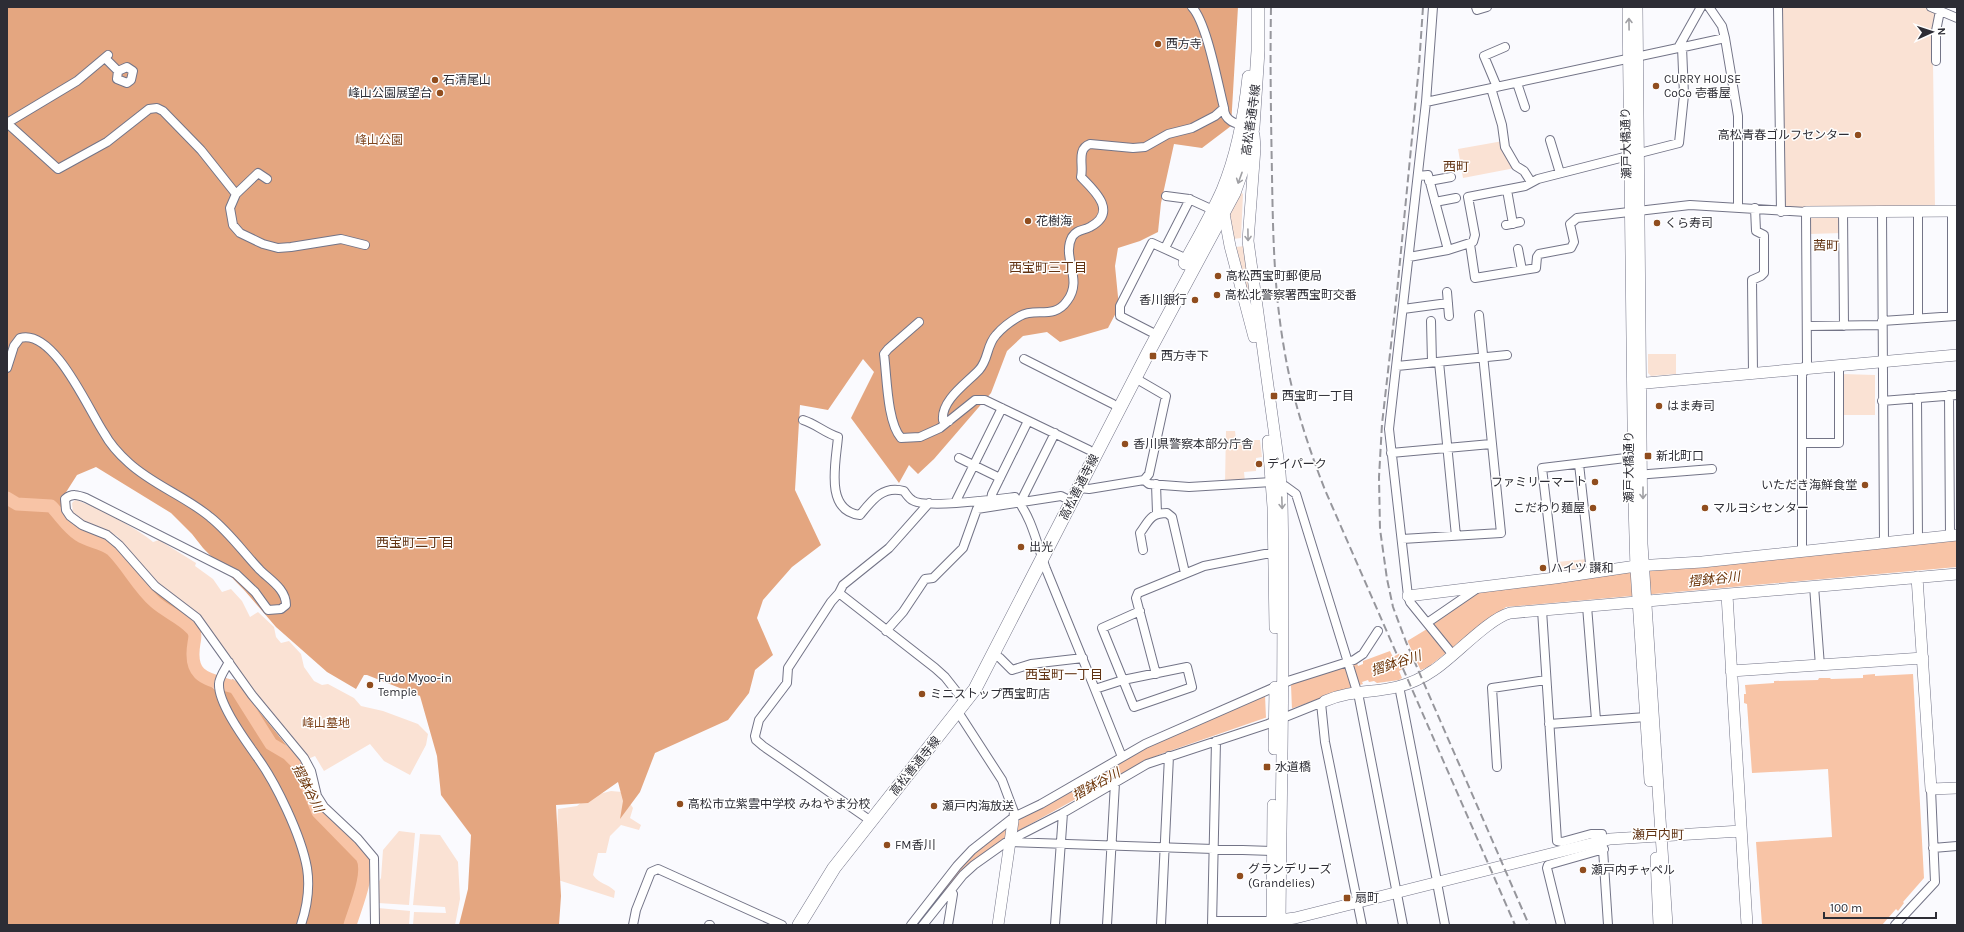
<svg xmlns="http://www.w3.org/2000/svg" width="1964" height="932" font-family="Karla,'Noto Sans JP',sans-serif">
<rect width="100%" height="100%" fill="#fafafe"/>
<path fill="#fae2d4" d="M1782 7H1924L1936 13 1933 62 1935 207 1783 208Z
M1503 141 1515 168 1463 178 1458 149Z
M1239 191 1243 194 1241 238 1233 239 1228 213Z
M1838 215 1841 219 1842 233 1810 234 1809 220 1813 216Z
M1244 246 1251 296H1249L1236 247Z
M1648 354H1676V374L1651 376 1648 373Z
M1842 374 1875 375V415H1842Z
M1226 431H1235L1236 440H1260L1262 457 1256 458V471L1244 472 1245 482 1225 483Z
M75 500C92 504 140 530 153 542L159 540 196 563 195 566 213 579 222 592 231 589 242 601 250 617 258 612 274 627 276 637 281 643 289 641 301 654 304 667 314 681 322 685 328 684 354 698 361 706 383 711 418 724 428 734 426 745 410 775 384 761 370 744 324 771 315 756 308 759 247 683 205 621 190 607 168 595 117 536 81 521 73 513 72 503Z
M1587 559 1588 565 1584 569 1562 572 1558 569 1557 562Z
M611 791 622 792 633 808 630 818 641 825 639 830 621 825 610 836 606 853H598L593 875C600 885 607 883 615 891L614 898 555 879 558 809 577 806 588 797Z
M399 831 415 833 409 905 378 903V883L381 878 383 850Z
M420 834 440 835 458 862 460 899 455 925H413L414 912 446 913 445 907 413 905Z
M378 908 410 911 409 925H379Z"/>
<path fill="#e4a680" d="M7 7H1238L1231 126 1202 148 1174 144 1161 203 1158 232 1140 241 1118 248 1115 266 1119 307 1108 328 1060 342 1047 332 1023 336 1007 351 991 393 934 459 918 474 909 465 899 483 851 418 874 372 863 359 828 410 800 405 795 490 821 545 792 567 763 600 757 618 773 655 755 670 749 693 728 720 655 753 640 792 620 819 623 801 618 782 588 803 556 805 561 896 559 925H459L468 889 471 835 441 795 437 756 420 696 367 675H364L356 689 327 672 276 627 245 591 203 548 192 534 171 513 96 467 77 475 63 497 77 524 113 544 149 585 181 610 202 631 195 645 194 668 216 691 233 679 304 767 311 793 319 812 356 845 367 860 369 869 353 925H7Z"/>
<path fill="#f8c4a6" d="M1957 539V567L1506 607 1428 667 1412 674 1408 666 1399 671 1402 678 1399 680 1377 683 1374 681 1369 682 1368 680 1362 682 1363 684 1325 695V697L1161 754 1141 763 1005 838 973 862 921 925H913L934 897 979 847 1007 824 1149 746 1316 674 1357 663 1358 666 1363 664V661L1390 651 1393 657 1402 652 1399 646 1427 629 1480 590 1626 572Z
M1875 674V676L1913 674 1924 878 1903 902 1904 903 1898 911 1896 909 1882 925H1762L1756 842 1832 837 1828 769 1752 773 1747 704 1744 703V694H1746L1745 685 1774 683V681L1818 680 1819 678H1830L1831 679 1863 678V675Z"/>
<path fill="#fafafe" d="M1407 640 1421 671 1412 675 1408 667 1406 668 1399 653 1401 651 1398 645Z
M1291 685 1292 710 1266 718 1265 695Z"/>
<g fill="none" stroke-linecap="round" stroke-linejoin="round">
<path stroke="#f8c4a6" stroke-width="13" d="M7 498 17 504 51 506C60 515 68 528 79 535 89 542 103 542 112 550 128 566 138 587 155 602 166 612 181 617 192 629 196 634 195 637 194 643 188 678 207 679 234 687L237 690 271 744 288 754 298 764 318 812 362 857C371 872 355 908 350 925"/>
<defs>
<path id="street" d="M1192 7C1207 23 1218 85 1224 108
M1433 7 1426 102 1389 429 1408 596 1410 602 1453 655
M1476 7 1477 10 1487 7
M1709 7 1722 26 1725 38 1738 116V207
M1778 7 1781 212
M1931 7 1957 18
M1679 48 1725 38
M105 58 118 71 127 67 133 71 131 80 127 83 117 79 118 71
M1936 61V31L1940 11
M1517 83 1525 107
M1497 87 1484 56 1505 47
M1491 88 1502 125 1505 147 1516 166 1524 171 1531 182
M1426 102 1678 48 1701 7
M7 123 58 169 107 142 149 109 157 108 163 111 201 150 236 194 230 208 233 225 240 233 263 244 278 248 291 247 341 239 365 245
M7 123 77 81 108 55
M1550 140 1560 173
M1418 176 1428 175 1448 250
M1429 181 1451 177
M1507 190 1513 224
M236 194 258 173 267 179
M1166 196 1189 199 1213 210
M1435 202 1456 198
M1843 211 1844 326
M1882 211 1884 543
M1918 211V318
M1952 211V316
M1506 225 1520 222
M1470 244 1475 278 1536 268 1537 257 1539 254 1571 248 1574 242 1570 224 1577 218 1690 205 1806 212 1807 363 1802 375V551
M1165 248 1190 199
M1518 249 1522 270
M1409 257 1448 250 1473 242 1475 235 1468 197 1525 186 1538 179 1679 143 1684 95 1682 47
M1447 292 1449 316
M1403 309 1448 303
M1431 321 1432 362
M1882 321 1956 316
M919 322 888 349 884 354C887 377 887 422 901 438L920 437 940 428 975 400H985L1089 450
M1807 326 1882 325
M1157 335 1120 316V306L1152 243 1187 259
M1024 359 1113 404
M1439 362 1456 536
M1397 366 1507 355
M7 368 14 346 20 338C54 328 89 411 104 433 110 444 120 455 129 463 153 485 185 496 210 517 229 532 243 552 260 570 270 580 286 589 286 605L281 609 268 610 255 592 236 574 86 498C78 495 72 493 65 499L66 510 70 516 82 525 107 535 119 545 155 586 197 618 252 695 304 758 311 771 317 796 324 807 358 839 374 858 375 925
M1753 373 1752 280 1761 276 1764 273V235L1756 231 1755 208
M1135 378 1166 396 1149 474 1144 480
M1949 395 1950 535
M1917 398 1918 539
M1882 401 1957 395
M803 420C816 424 825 433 838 437 836 462 824 511 860 515 872 500 883 485 904 491 906 494 909 498 912 500 923 509 998 499 1015 497 1032 517 1037 545 1046 569 1072 632 1097 694 1122 757
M949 421 943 420C941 400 967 383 979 370 989 359 986 346 996 335 1002 328 1011 321 1020 316 1035 307 1054 320 1067 301 1084 279 1061 258 1072 237 1077 229 1083 231 1090 227 1118 212 1095 191 1081 177 1084 166 1076 149 1090 144L1133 148 1145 147 1168 134 1192 128 1215 116 1224 108C1224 121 1236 124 1246 126
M1802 443H1839V365
M1391 453 1491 444
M959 458 1000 478
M1579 464 1591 572
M1636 475 1712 469
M1156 484 1157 513
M1079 488 1089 489 1144 480 1149 484 1189 487 1272 482 1285 486 1296 494 1359 698 1403 925
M991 499 992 494 1028 421
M955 503 1002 408
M1020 503 1055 433
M1402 539 1501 533 1479 315
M1143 550 1140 533C1149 521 1150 513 1167 513L1172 517 1185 573
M1555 578 1542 468 1634 457
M1814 586 1820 666
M839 593 843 585 889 548 929 503
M1587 606 1596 720
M1542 610 1557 841 1562 842 1591 834H1602L1608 925
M1427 623 1478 588
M886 631 903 612 925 579 933 578 963 548 977 509 1061 496 1065 498
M993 654 1000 658 1012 670 1031 664 1083 658
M229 662C226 668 219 677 219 684 218 704 246 741 257 757 276 783 301 835 307 868 310 887 307 907 301 925
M1156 674 1136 598 1138 593 1204 566 1265 554H1279
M1399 686 1436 876
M1095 689 1123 680 1187 667 1192 687 1134 707 1102 628 1140 611
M1321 703 1325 742 1362 925
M958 712 1002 780 1014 812 1013 820
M1549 724 1646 717
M1497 767 1492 688 1546 680
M871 821 763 746 756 740 755 736 759 720 787 683 788 668 831 602 839 593 935 668 945 677 960 696
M1010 842 1272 851
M1933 848 1957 846
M1438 888 1445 925
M1212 921H1277
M633 925 636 910 651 872 658 869 782 925
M709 925H710
M911 925 957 866 972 850 1014 817 1041 804 1145 744 1291 680 1354 660 1363 654 1378 631
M923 925 963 875 974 865 1005 843 1010 842 1020 835 1063 813 1147 764 1268 724 1325 701
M948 925 953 894 951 891
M1055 925 1063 813
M1107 925 1115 783
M1161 925 1169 756
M1212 925 1216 741
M1561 925 1547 868 1548 865 1604 849
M1895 925 1935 882 1931 789"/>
<path id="secondary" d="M1628 7 1634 503 1636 569 1650 781
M1637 7 1642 544 1667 925
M1254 135 1255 148 1248 241 1280 473 1282 502C1285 643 1281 784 1280 925
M1223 208 1230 246 1254 337
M1806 212 1957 211
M1635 384 1957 355
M1268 441 1273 507 1275 628
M1917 577 1931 789 1957 788
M1727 595 1747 925
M1408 596 1555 578 1636 566 1702 562 1957 535
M1731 671 1923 658
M1325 701C1351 690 1372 693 1397 687 1409 684 1424 677 1434 670 1455 656 1488 619 1510 613L1957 574
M1274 749 1275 687
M1656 858 1659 925
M1280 920 1295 918 1610 839 1741 831
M998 925 1013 821
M1272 925 1273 805"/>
<path id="primary" d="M1185 263C1198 239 1212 215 1223 190 1238 154 1245 115 1249 77
M799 925 834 868 975 689 1148 353 1234 193 1246 159 1253 127 1258 51V7"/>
</defs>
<use href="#street" stroke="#737487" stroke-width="10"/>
<use href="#secondary" stroke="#737487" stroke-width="12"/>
<use href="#primary" stroke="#737487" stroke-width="14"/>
<use href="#street" stroke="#fff" stroke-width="8"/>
<use href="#secondary" stroke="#fff" stroke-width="11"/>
<use href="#primary" stroke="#fff" stroke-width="13"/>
<path stroke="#96969c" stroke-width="2" stroke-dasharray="8 4" stroke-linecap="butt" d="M1271 7C1270 63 1271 120 1272 176 1273 234 1274 291 1284 348 1292 397 1307 444 1325 490L1515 925
M1423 7 1419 66 1397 292 1382 424 1379 477 1380 529 1387 579 1393 607 1406 642 1529 925"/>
</g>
<defs><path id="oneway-shaft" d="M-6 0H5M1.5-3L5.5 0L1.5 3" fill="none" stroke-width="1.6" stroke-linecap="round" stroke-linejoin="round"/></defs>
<g stroke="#a0a0a4">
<use href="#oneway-shaft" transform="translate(1629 24) rotate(-91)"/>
<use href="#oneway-shaft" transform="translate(1240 178) rotate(110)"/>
<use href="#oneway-shaft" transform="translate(1248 235) rotate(89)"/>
<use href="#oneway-shaft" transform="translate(1643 493) rotate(90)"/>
<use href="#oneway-shaft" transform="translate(1282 503) rotate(88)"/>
</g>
<g fill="#904d1e" stroke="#fff" stroke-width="1.5">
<circle cx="1158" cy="44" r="4"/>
<circle cx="435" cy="80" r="4"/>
<circle cx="1656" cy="86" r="4"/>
<circle cx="440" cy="93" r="4"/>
<circle cx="1858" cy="135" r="4"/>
<circle cx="1028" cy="221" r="4"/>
<circle cx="1657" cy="223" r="4"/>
<circle cx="1218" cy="276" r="4"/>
<circle cx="1217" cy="295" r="4"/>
<circle cx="1195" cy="300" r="4"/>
<rect x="1149" y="352" width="8" height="8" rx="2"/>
<rect x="1270" y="392" width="8" height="8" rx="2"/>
<circle cx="1659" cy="406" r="4"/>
<circle cx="1125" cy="444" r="4"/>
<rect x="1644" y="452" width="8" height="8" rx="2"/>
<circle cx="1259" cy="464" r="4"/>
<circle cx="1595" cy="482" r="4"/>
<circle cx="1865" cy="485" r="4"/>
<circle cx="1593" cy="508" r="4"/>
<circle cx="1705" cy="508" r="4"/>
<circle cx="1021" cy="547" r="4"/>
<circle cx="1543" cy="568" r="4"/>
<circle cx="370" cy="685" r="4"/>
<circle cx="922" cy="694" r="4"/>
<rect x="1263" y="763" width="8" height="8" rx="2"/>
<circle cx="680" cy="804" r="4"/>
<circle cx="934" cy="806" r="4"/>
<circle cx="887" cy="845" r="4"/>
<circle cx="1583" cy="870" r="4"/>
<circle cx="1240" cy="876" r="4"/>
<rect x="1343" y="894" width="8" height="8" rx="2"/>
</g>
<g text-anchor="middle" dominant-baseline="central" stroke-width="3" stroke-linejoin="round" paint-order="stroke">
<g font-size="12" fill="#2d2d35" stroke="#fff" text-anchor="start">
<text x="1166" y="44">西方寺</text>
<text x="1664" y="79">CURRY HOUSE<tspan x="1664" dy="14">CoCo 壱番屋</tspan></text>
<text x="443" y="80">石清尾山</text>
<text x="432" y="93" text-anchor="end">峰山公園展望台</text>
<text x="1850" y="135" text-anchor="end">高松青春ゴルフセンター</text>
<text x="1036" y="221">花樹海</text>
<text x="1665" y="223">くら寿司</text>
<text x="1226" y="276">高松西宝町郵便局</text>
<text x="1225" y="295">高松北警察署西宝町交番</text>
<text x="1187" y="300" text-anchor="end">香川銀行</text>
<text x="1161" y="356">西方寺下</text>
<text x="1282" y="396">西宝町一丁目</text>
<text x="1667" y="406">はま寿司</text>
<text x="1133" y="444">香川県警察本部分庁舎</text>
<text x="1656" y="456">新北町口</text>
<text x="1267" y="464">デイパーク</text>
<text x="1587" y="482" text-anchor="end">ファミリーマート</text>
<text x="1857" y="485" text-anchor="end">いただき海鮮食堂</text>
<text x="1585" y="508" text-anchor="end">こだわり麺屋</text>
<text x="1713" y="508">マルヨシセンター</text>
<text x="1029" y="547">出光</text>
<text x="1551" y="568">ハイツ 讃和</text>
<text x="378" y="678">Fudo Myoo-in<tspan x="378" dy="14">Temple</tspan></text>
<text x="930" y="694">ミニストップ西宝町店</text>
<text x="1275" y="767">水道橋</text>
<text x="688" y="804">高松市立紫雲中学校 みねやま分校</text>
<text x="942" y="806">瀬戸内海放送</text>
<text x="895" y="845">FM香川</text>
<text x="1248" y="869">グランデリーズ<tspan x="1248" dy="14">(Grandelies)</tspan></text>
<text x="1591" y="870">瀬戸内チャペル</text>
<text x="1355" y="898">扇町</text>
</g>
<g font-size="12" fill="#2d2d35" stroke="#fff">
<text transform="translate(1251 120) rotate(-82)">高松善通寺線</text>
<text transform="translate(1626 143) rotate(-91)">瀬戸大橋通り</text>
<text transform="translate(1629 467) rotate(-90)">瀬戸大橋通り</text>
<text transform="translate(1079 487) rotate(-63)">高松善通寺線</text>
<text transform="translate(915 766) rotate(-51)">高松善通寺線</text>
</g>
<g font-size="12" fill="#7d431b" stroke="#fff">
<text x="379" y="140">峰山公園</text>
<text x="326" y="723">峰山墓地</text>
</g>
<g font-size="13" fill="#613313" stroke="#fff">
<text x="1456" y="166">西町</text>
<text x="1826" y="245">茜町</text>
<text x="1048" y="267">西宝町三丁目</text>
<text x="415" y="542">西宝町二丁目</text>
<text x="1064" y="674">西宝町一丁目</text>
<text x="1658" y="834">瀬戸内町</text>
</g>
<g font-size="13" font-style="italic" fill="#6a3104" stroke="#fff">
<text transform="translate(1714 579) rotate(-6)">摺鉢谷川</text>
<text transform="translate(1396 663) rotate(-18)">摺鉢谷川</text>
<text transform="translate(1096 784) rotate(-28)">摺鉢谷川</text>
<text transform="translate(308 788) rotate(63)">摺鉢谷川</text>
</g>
</g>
<rect width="1964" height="932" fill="none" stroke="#2d2d35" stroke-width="16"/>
<g transform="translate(1932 32) rotate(87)" stroke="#ffffff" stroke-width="3" paint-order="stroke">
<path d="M0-3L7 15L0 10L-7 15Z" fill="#2d2d35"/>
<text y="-6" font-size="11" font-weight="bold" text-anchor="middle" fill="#2d2d35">N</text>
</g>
<path d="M1824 912v6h112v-6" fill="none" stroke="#2d2d35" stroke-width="2"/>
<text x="1830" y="912" font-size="12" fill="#2d2d35" stroke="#ffffff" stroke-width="3" paint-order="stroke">100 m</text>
</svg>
